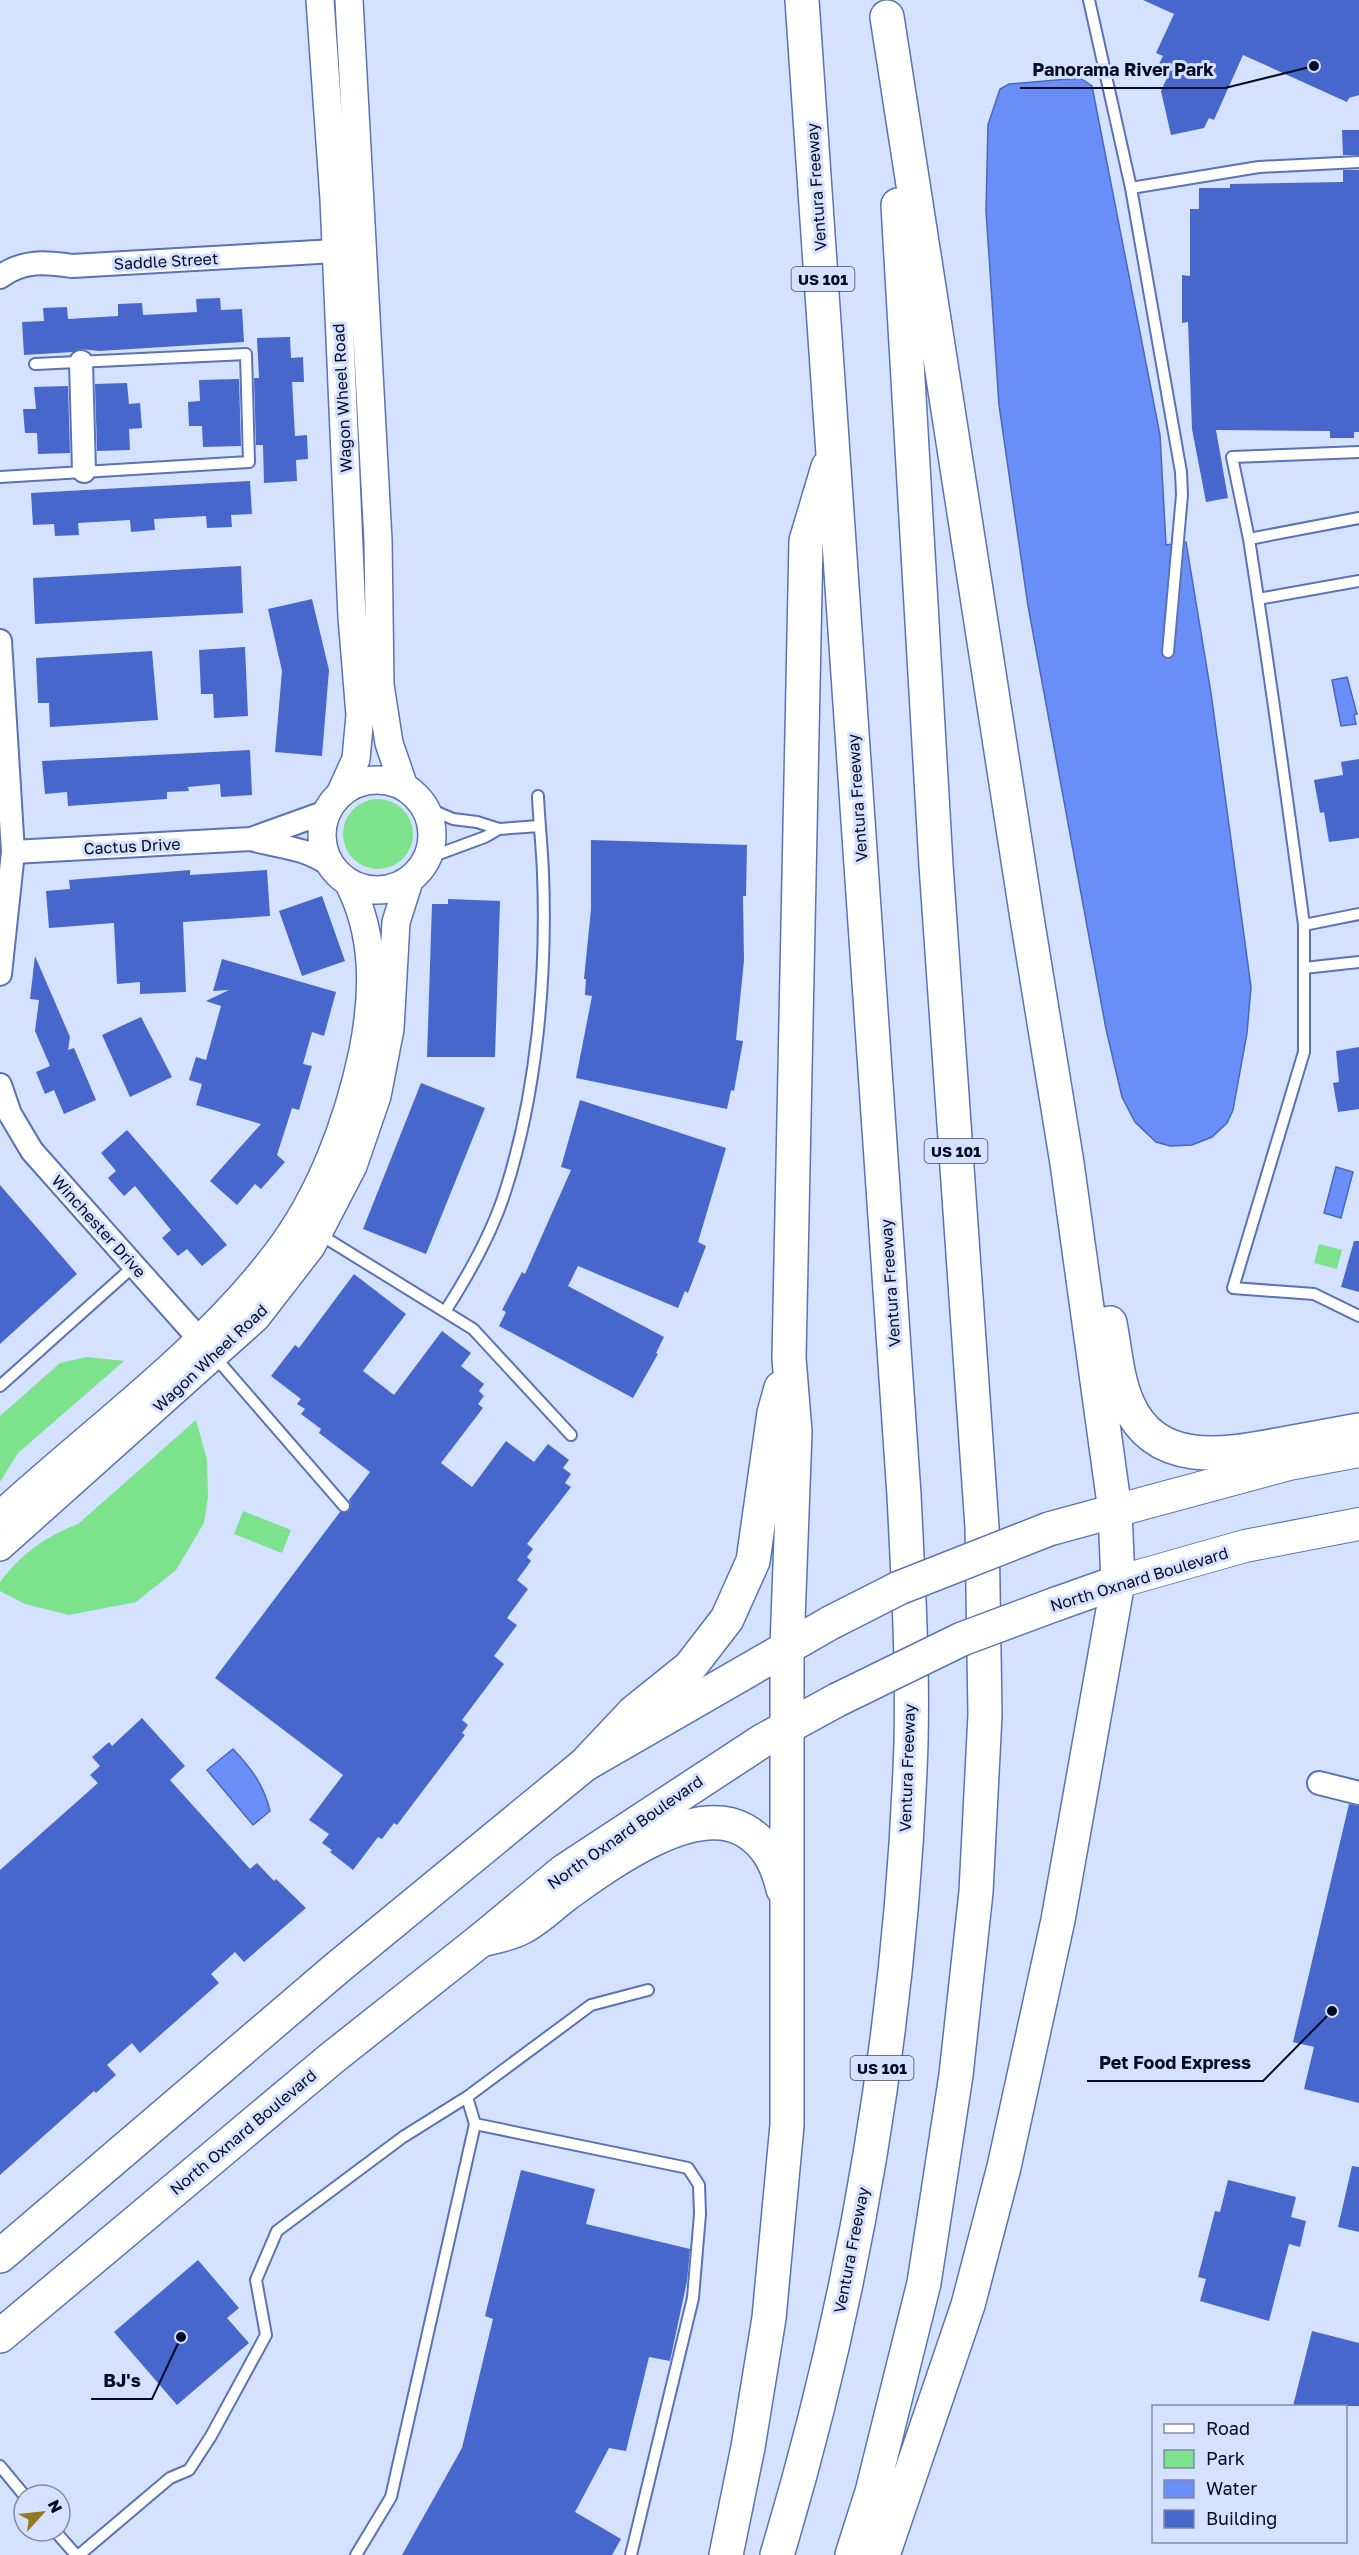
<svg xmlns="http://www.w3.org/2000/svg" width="1359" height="2555" font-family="'Golos Text',sans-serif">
<rect width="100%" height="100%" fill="#d4e1ff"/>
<path fill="#7de28c" d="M343 834a35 35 0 1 1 70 0a35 35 0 1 1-70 0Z
M1319 1244 1342 1250 1337 1269 1314 1263Z
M87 1357 124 1361 18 1453 0 1482V1416L60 1363Z
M196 1420 207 1460 208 1497 204 1523 176 1570 136 1602 69 1615 25 1604 0 1591V1582C21 1554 46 1536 78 1524Z
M243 1511 291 1530 282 1553 234 1534Z"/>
<path fill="#698ef7" stroke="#4b67b8" stroke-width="1.5" d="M1080 78 1092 86 1160 435 1166 545 1186 542 1211 693 1251 987 1247 1033 1233 1110 1227 1123 1212 1137 1192 1145 1170 1146 1156 1142 1135 1122 1122 1097 1106 1029 1028 606 999 405 986 211 988 125 1000 89 1009 84Z
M1347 677 1357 714 1354 715 1356 724 1341 726 1332 680Z
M1336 1167 1353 1172 1341 1218 1324 1213Z
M233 1749C251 1768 264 1785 270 1811L253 1825 207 1770Z"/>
<path fill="#4767cc" d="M1143 0H1359V95L1349 98 1347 102 1243 55 1214 120 1209 118 1204 128 1171 135 1161 91 1171 69 1159 64 1163 56 1156 53 1174 14Z
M1342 130H1359V155H1343Z
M1343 170H1359V432H1354V438H1330V431L1216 430 1228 498 1206 502 1192 429 1188 322 1182 323V275L1190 276V209H1199V188H1230V184L1343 182Z
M220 298 221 310 242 309 244 342 99 351 80 349 73 352 24 355 22 322 44 321 43 308 67 307 68 319 118 316V304L142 303 143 315 180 313 197 312 196 299Z
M290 337 291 358 303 357 304 382H292L295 436 307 435 308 459 296 460 297 481 264 483 263 445H256L254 378H259L257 338Z
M239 379 241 446 203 447 202 426H189L188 402 200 401 199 380Z
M127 383 129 404 140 403 142 428 129 429 130 450 97 451 95 384Z
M68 386 70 453 38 454 37 433H25L23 409H36L34 387Z
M250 481 252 514 231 515 232 527 207 528 206 516 154 519 155 530 131 532 130 520 78 523 79 535 55 536 54 524 33 525 31 493Z
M241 566 243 613 35 624 33 578Z
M312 599 329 670 322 756 275 752 282 671 268 609Z
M245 647 248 716 214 718 213 694H201L199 650Z
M152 651 158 720 50 727 49 703H38L36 658Z
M250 750 252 795 221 797 220 784 188 787 189 791 167 792V799L68 806 67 792 45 794 42 761Z
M1359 759V838L1329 842 1324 812 1320 813 1314 780 1343 775 1341 762Z
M591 840 747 845 746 896H743L744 960 736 1040 743 1041 734 1091 731 1090 727 1109 576 1078 592 996 585 995 586 979H584L591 909Z
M190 870V875L267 870 270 916 183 922 186 992 140 994V982L117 984 114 923 49 928 46 891 70 889 69 880Z
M322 896 345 961 302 976 279 911Z
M448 899 500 901 495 1057H427L432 904H448Z
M35 956 70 1037 68 1050 74 1048 96 1100 64 1114 54 1090 45 1094 36 1072 50 1066 35 1031 39 1000 30 999Z
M222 959 336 992 324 1036 312 1032 303 1064 312 1066 299 1110 292 1108 277 1155 285 1162 261 1189 255 1184 237 1205 210 1181 261 1124 196 1105 202 1084 189 1080 196 1057 206 1060 221 1006 206 1001 229 990 213 991Z
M141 1017 172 1077 130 1097 102 1035Z
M1359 1047V1109L1338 1112 1333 1083 1339 1082 1336 1051Z
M421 1083 485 1108 426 1254 363 1229Z
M580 1100 726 1148 698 1242 706 1246 688 1293 685 1291 678 1308 578 1266 568 1286 664 1337 656 1353 658 1354 633 1398 499 1326 506 1312 502 1310 522 1272 525 1274 571 1170 561 1167Z
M127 1130 227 1245 202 1266 187 1249 178 1256 162 1238 171 1230 135 1186 124 1196 108 1178 116 1171 101 1153Z
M0 1185 77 1274 0 1344Z
M1354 1241H1359V1292L1341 1287Z
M354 1274 406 1314 363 1371 394 1395 442 1331 471 1353 461 1366 484 1384 479 1391 484 1396 478 1404 483 1408 441 1463 472 1487 506 1441 534 1462 548 1444 569 1460 563 1468 571 1474 565 1483 571 1487 527 1544 533 1549 527 1557 531 1561 517 1580 528 1589 507 1618 517 1625 494 1656 504 1664 462 1720 468 1725 462 1733 465 1735 397 1825 394 1823 382 1839 378 1837 353 1870 330 1852 332 1850 322 1843 329 1834 309 1820 343 1775 215 1678 340 1512 349 1511 351 1505 349 1500 370 1472 319 1433 321 1429 301 1414 305 1409 297 1404 301 1399 271 1376 295 1345 299 1348Z
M142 1718 185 1766 170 1780 250 1869 257 1863 274 1881 276 1879 306 1908 244 1962 235 1952 211 1974 219 1983 140 2053 132 2043 107 2065 116 2075 96 2093 94 2091 0 2175V1870L98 1783 90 1775 100 1766 92 1757 109 1742 112 1746Z
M1349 1804 1359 1806V2103L1304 2089 1314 2047 1293 2042Z
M1352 2166 1359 2167V2232L1338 2227Z
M521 2170 595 2189 586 2224 690 2249 687 2281 670 2361 649 2357 626 2451 609 2448 575 2512 621 2539 612 2555H402L462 2448 493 2319 485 2316Z
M1228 2180 1296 2197 1291 2217 1306 2221 1300 2247 1289 2244 1269 2321 1200 2301 1206 2279 1198 2277 1215 2211 1220 2212Z
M198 2260 239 2308 227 2318 249 2343 177 2405 114 2332Z
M1312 2331 1359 2343V2406H1293Z"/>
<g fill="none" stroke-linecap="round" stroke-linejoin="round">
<defs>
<path id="service" d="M1089 0 1131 188 1259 167 1359 162
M1131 188 1181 472 1182 495 1168 652
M0 477 249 462 246 354 35 364
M1249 539 1232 457 1359 452
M1258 599 1359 581
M425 807 453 819 477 822 499 829 485 837 428 858
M499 829 539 826
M1359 914 1304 925V1052L1233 1288 1314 1294 1359 1316
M1304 925C1287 796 1269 668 1249 539L1359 518
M1304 968 1359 962
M319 1234 473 1329 571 1435
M446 1310C469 1274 492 1233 505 1192 537 1093 547 977 543 873 542 847 539 821 538 796
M215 1357 344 1506
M0 1386 134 1266
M467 2097 475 2124 688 2168 699 2185 700 2214 693 2298 631 2555
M0 2466 24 2495
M55 2531 76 2555
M79 2555 170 2478 189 2470 211 2436 266 2335 256 2280 277 2231 403 2137 467 2097 591 2005 648 1990
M356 2555 391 2497 475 2124"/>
<path id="minor" d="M0 277C23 260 45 262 72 266L335 251
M81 362 84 471
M0 641 13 852 0 974
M251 839C282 848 302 846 330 865
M13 852 251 839 326 812
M0 1085 10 1114 32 1151 210 1351
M1319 1783 1359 1793"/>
<path id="tertiary" d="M320 0 334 199 352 617 360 715 356 759 341 792
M349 0 378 540 380 685 389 743 404 787
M322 835a55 55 0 1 1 110 0a55 55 0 1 1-110 0Z
M0 1515C91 1431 201 1353 276 1254 320 1197 348 1122 363 1051 374 995 376 936 349 884
M0 1547 256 1318 311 1247 353 1166 377 1096 390 1029 396 922 409 881"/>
<path id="secondary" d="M1115 1511 1289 1464 1359 1451
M1118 1582 1245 1546 1359 1524"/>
<path id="primary" d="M1049 1529 1115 1511
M1056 1604 1118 1582
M0 2256 337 1968 584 1765 830 1623
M0 2336 332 2058 481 1940 564 1871 762 1741 837 1700"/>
<path id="motorway" d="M1110 1323C1115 1349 1117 1380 1128 1404 1156 1467 1223 1455 1277 1445 1305 1440 1332 1435 1359 1430
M584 1765 634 1712 690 1667 727 1619 753 1561 774 1413 781 1388
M481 1940C494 1937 509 1934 521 1928 537 1920 553 1904 568 1893 610 1863 693 1802 744 1830 767 1843 777 1864 783 1889
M726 2555 748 2447 769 2318 787 2125V1647L795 1432 789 1358 806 541 828 467
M777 2555C856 2293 902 2017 911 1743 913 1661 908 1577 904 1495L802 0
M852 2555 872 2492 924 2283 956 2075 976 1892 985 1715 982 1527 936 865 898 205
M883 2555 968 2305 1004 2167 1058 1920 1118 1582 1115 1511 1067 1163 1027 918 887 17"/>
</defs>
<use href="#service" stroke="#5a73b6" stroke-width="14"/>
<use href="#minor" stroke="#5a73b6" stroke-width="26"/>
<use href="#tertiary" stroke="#5a73b6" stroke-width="30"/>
<use href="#secondary" stroke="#5a73b6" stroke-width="34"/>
<use href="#primary" stroke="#5a73b6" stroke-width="36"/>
<use href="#motorway" stroke="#5a73b6" stroke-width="36"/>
<use href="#service" stroke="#fff" stroke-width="10"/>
<use href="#minor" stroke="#fff" stroke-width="22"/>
<use href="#tertiary" stroke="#fff" stroke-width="27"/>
<use href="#secondary" stroke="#fff" stroke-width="32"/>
<use href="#primary" stroke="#fff" stroke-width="33"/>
<use href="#motorway" stroke="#fff" stroke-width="33"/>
<defs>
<path id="primary-bridge" d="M830 1623 899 1588 1049 1529
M837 1700 962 1639 1056 1604"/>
</defs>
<use href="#primary-bridge" stroke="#5a73b6" stroke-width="36" stroke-linecap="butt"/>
<use href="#primary-bridge" stroke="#fff" stroke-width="33"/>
</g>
<g text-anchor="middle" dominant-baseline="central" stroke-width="6" stroke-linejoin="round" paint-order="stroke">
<g fill="#d4e1ff" stroke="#424b66" stroke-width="1.5">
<rect x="791.5" y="267" width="63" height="24" rx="4.5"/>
<rect x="924.5" y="1139" width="63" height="24" rx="4.5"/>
<rect x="850.5" y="2056" width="63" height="24" rx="4.5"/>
</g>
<g font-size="15" font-weight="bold" fill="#040b24">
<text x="823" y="279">US 101</text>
<text x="956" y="1151">US 101</text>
<text x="882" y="2068">US 101</text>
</g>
<g font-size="16" fill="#040b24" stroke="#d4e1ff">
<text transform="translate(816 187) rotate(-94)">Ventura Freeway</text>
<text transform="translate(166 261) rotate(-3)">Saddle Street</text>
<text transform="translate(342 398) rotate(-93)">Wagon Wheel Road</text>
<text transform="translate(857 798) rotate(-94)">Ventura Freeway</text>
<text transform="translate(132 846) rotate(-3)">Cactus Drive</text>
<text transform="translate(99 1226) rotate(48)">Winchester Drive</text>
<text transform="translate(890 1283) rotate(-94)">Ventura Freeway</text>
<text transform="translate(210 1358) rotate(-43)">Wagon Wheel Road</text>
<text transform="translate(1139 1579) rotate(-17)">North Oxnard Boulevard</text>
<text transform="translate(907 1768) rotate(-88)">Ventura Freeway</text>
<text transform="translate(625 1832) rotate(-35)">North Oxnard Boulevard</text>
<text transform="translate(243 2132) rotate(-40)">North Oxnard Boulevard</text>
<text transform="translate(851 2250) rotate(-79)">Ventura Freeway</text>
</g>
</g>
<path fill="none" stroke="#040b24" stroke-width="2" d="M1314 66L1225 88H1020M1332 2011L1263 2081H1087M181 2337L152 2399H91"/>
<g fill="#040b24" stroke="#d4e1ff" stroke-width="2">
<circle cx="1314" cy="66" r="6"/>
<circle cx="1332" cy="2011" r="6"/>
<circle cx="181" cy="2337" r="6"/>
</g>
<g font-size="18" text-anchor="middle" font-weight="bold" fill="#040b24" stroke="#d4e1ff" stroke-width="6" stroke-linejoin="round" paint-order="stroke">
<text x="1123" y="76">Panorama River Park</text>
<text x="1175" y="2069">Pet Food Express</text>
<text x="122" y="2387">BJ's</text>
</g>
<rect x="1152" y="2405" width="195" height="138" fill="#d4e1ff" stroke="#818ba7" stroke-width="1.5"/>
<rect x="1164" y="2424" width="30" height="9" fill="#ffffff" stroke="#818ba7" stroke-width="1.5"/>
<text x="1206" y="2435" font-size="18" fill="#040b24">Road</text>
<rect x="1164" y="2450" width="30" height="18" fill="#7de28c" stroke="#818ba7" stroke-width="1.5"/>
<text x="1206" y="2465" font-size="18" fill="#040b24">Park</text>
<rect x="1164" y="2480" width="30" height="18" fill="#698ef7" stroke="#818ba7" stroke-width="1.5"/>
<text x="1206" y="2495" font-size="18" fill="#040b24">Water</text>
<rect x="1164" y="2510" width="30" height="18" fill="#4767cc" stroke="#818ba7" stroke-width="1.5"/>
<text x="1206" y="2525" font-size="18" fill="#040b24">Building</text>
<g transform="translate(42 2513) rotate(63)"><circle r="28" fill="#d4e1ff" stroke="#818ba7" stroke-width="1.5"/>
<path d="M0-4.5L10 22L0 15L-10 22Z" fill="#977720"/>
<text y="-9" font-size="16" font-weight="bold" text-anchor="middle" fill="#040b24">N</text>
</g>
</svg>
